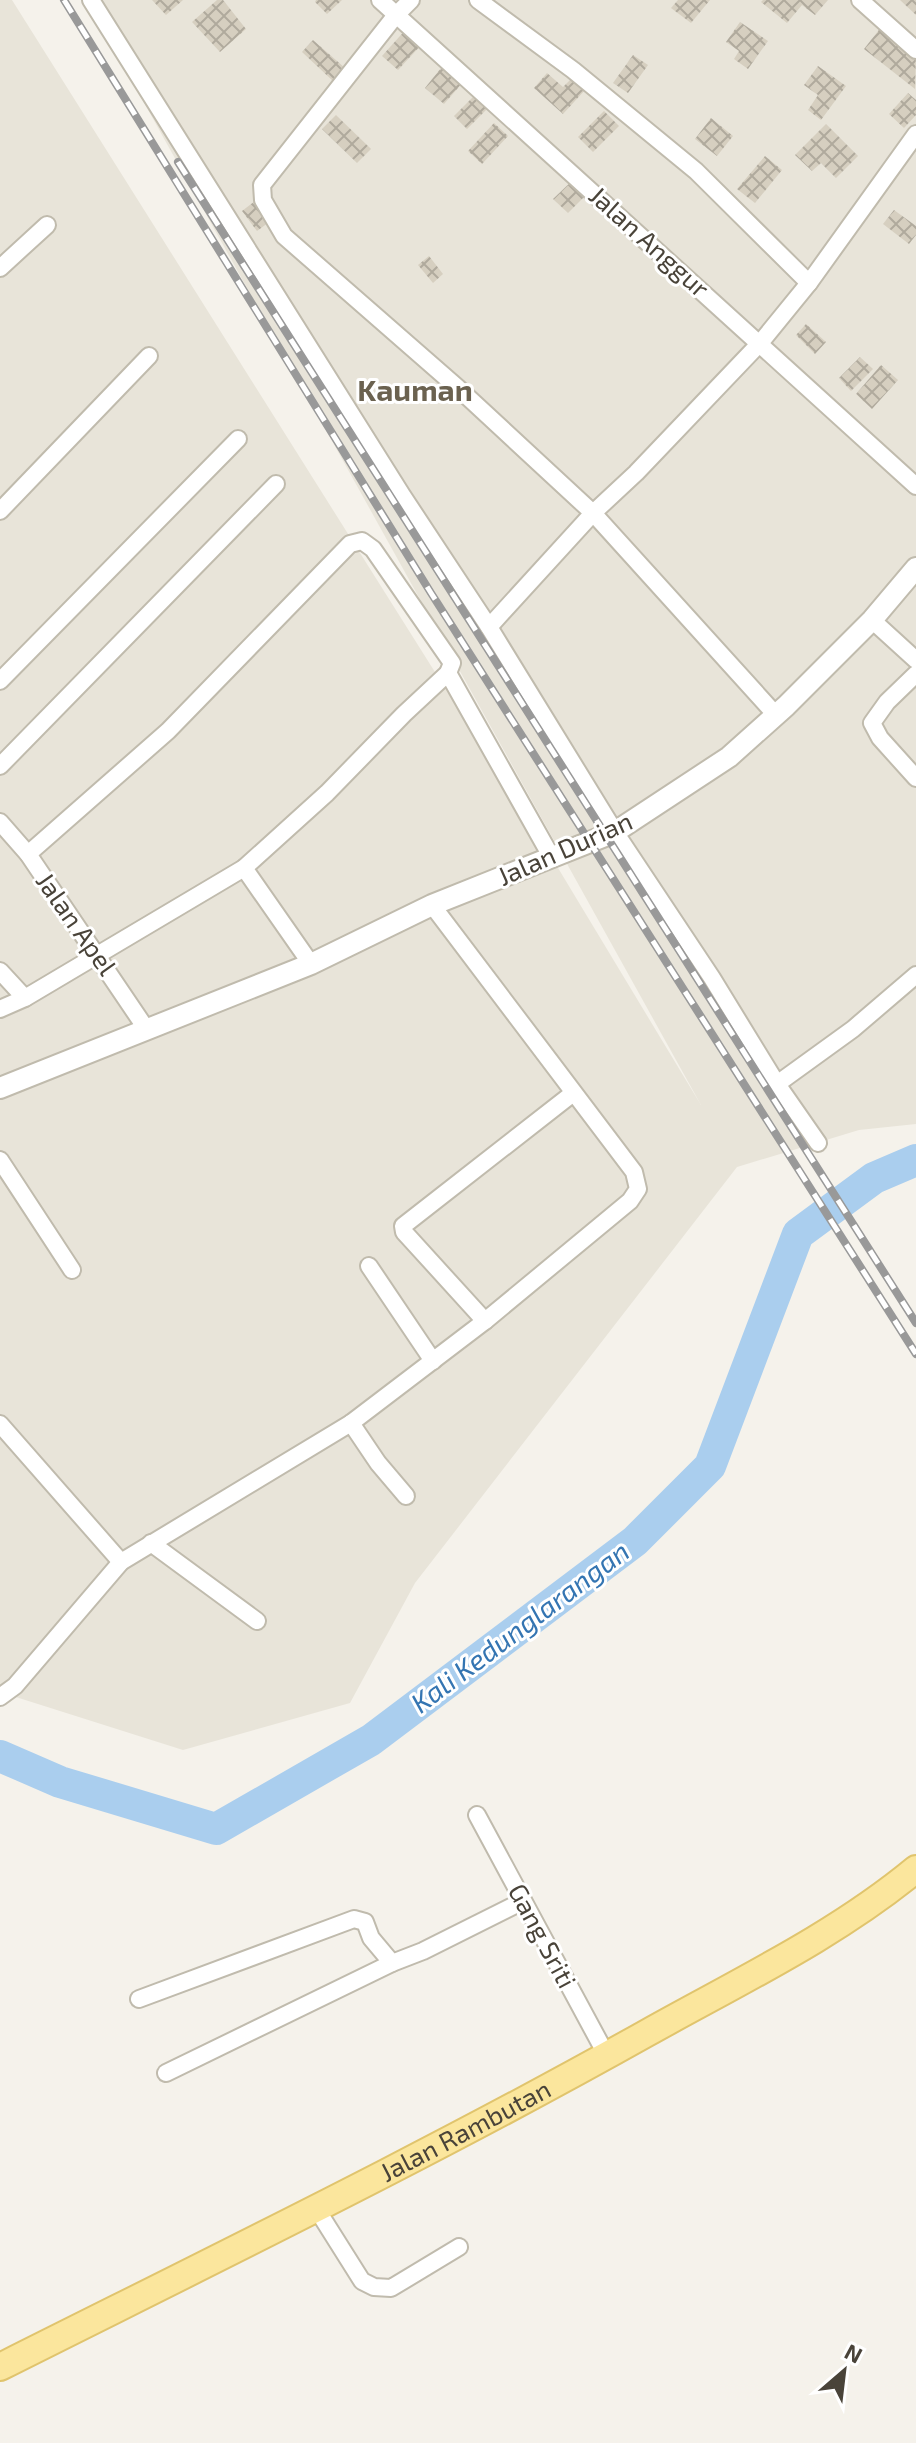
<svg xmlns="http://www.w3.org/2000/svg" width="916" height="2443" font-family="'Exo 2',sans-serif">
<style>
.residential{fill:#e8e4d9}
.lines{fill:none;stroke-linecap:round;stroke-linejoin:round}
.river{stroke:#aaceee;stroke-width:32}
.building{fill:url(#building-cross-hatch)}
.minor-casing{stroke:#c0bbad;stroke-width:20}
.tertiary-casing{stroke:#c0bbad;stroke-width:24}
.primary-casing{stroke:#e0c46d;stroke-width:30}
.minor{stroke:#fff;stroke-width:16}
.tertiary{stroke:#fff;stroke-width:20}
.primary{stroke:#fbe69d;stroke-width:26}
.rail-casing{stroke:#999;stroke-width:8}
.rail{stroke:#fff;stroke-width:5;stroke-dasharray:15;stroke-linecap:butt}
.labels{text-anchor:middle;stroke-width:6;stroke-linejoin:round;paint-order:stroke}
.street-label{font-size:26px;fill:#494339;stroke:#fff}
.water-label{font-size:28px;font-style:italic;fill:#3475b2;stroke:#fff}
.quarter-label{font-size:30px;font-weight:bold;fill:#6b6250;stroke:#fff}
</style>
<defs>
<pattern id="building-cross-hatch" width="8" height="8" patternUnits="userSpaceOnUse" patternTransform="scale(2)"><rect width="8" height="8" fill="#d6cfc0"/><path d="M0 0l8 8M0 8l8-8" fill="none" stroke="#b0aa9d"/></pattern>
</defs>
<rect width="100%" height="100%" fill="#f5f2eb"/>
<!-- residential -->
<path class="residential" d="M0,0h12l540,858 149,247 -614,-1105h829v1124l-57,6 -122,37 -322,416 -65,120 -167,47 -183,-58z"/>
<g class="lines">
<!-- river -->
<path class="river" d="M0,1756l60,26 156,47 155,-89 264,-199 75,-75 88,-232 76,-56 42,-18"/>
</g>
<!-- building -->
<g class="building">
<path d="M152,0h31l-17,15z"/>
<path d="M217,0h6l23,29 -26,23 -28,-30z"/>
<path d="M316,0h26l-15,14 -12,-12z"/>
<path d="M678,0h32l-19,23 -20,-15z"/>
<path d="M763,0h65l-13,15 -13,-10 -15,18 -26,-21z"/>
<path d="M900,0h16v15z"/>
<path d="M740,22l28,19 -20,28 -14,-10 5,-8 -13,-9z"/>
<path d="M882,26l34,27 -1,36 -51,-40z"/>
<path d="M408,27l16,15 -26,28 -16,-14z"/>
<path d="M313,40l32,28 -12,13 -31,-29z"/>
<path d="M633,55l15,10 -20,28 -15,-10z"/>
<path d="M445,63l20,17 -21,24 -19,-16z"/>
<path d="M818,66l28,20 -25,34 -13,-10 10,-15 -14,-10z"/>
<path d="M547,73l16,14 9,-9 13,12 -22,24 -29,-26z"/>
<path d="M478,92l13,13 -24,24 -13,-13z"/>
<path d="M908,93l8,7v15l-12,13 -15,-14z"/>
<path d="M604,111l15,15 -26,26 -15,-15z"/>
<path d="M336,115l35,34 -14,14 -35,-34z"/>
<path d="M711,118l22,18 -16,20 -22,-17z"/>
<path d="M494,123l14,13 -26,28 -14,-13z"/>
<path d="M826,124l32,32 -22,22 -15,-15 -9,8 -17,-16z"/>
<path d="M765,156l17,14 -27,33 -18,-14z"/>
<path d="M573,180l14,14 -19,19 -15,-14z"/>
<path d="M255,201l17,19 -15,11 -15,-20z"/>
<path d="M894,210l22,16v9l-7,9 -26,-20z"/>
<path d="M429,256l14,18 -10,9 -15,-18z"/>
<path d="M806,324l20,18 -11,12 -19,-19z"/>
<path d="M860,357l13,12 -22,22 -12,-13z"/>
<path d="M881,365l17,15 -26,29 -16,-15z"/>
</g>
<g class="lines">
<!-- minor casing -->
<g class="minor-casing">
<g id="minor">
<path d="M91,0l311,495 87,132 126,205 97,146 65,106 41,59"/>
<path d="M380,0l536,486"/>
<path d="M411,0l-15,15 -134,170 1,15 21,36 174,152 135,125 183,202"/>
<path d="M478,0l95,70 123,101 113,112"/>
<path d="M860,0l56,50"/>
<path d="M0,268l47,-43"/>
<path d="M0,511l149,-155"/>
<path d="M872,620l44,40"/>
<path d="M489,627l104,-114 43,-40 125,-131 48,-59 107,-149"/>
<path d="M448,673l104,185"/>
<path d="M916,674l-29,28 -15,21 8,15 36,40"/>
<path d="M0,681l238,-242"/>
<path d="M0,766l276,-282"/>
<path d="M0,822l28,32 119,176"/>
<path d="M244,868l67,96"/>
<path d="M0,971l25,27"/>
<path d="M0,1009l25,-11 219,-130 83,-75 77,-79 44,-41 4,-10 -79,-114 -11,-8 -12,3 -182,187 -140,123"/>
<path d="M777,1084l76,-55 63,-54"/>
<path d="M0,1160l72,110"/>
<path d="M369,1266l64,95"/>
<path d="M485,1321l-81,-89 -1,-6 169,-132"/>
<path d="M351,1423l27,40 28,33"/>
<path d="M0,1424l121,138"/>
<path d="M151,1543l106,78"/>
<path d="M0,1697l15,-11 106,-124 230,-139 134,-102 145,-120 8,-12 -4,-17 -202,-267"/>
<path d="M477,1815l130,241"/>
<path d="M139,1999l215,-80 11,3 6,16 21,25 31,-12 100,-50"/>
<path d="M166,2073l226,-110"/>
<path d="M316,2208l46,73 12,6 17,1 68,-41"/>
</g>
</g>
<!-- tertiary casing -->
<g class="tertiary-casing">
<path id="tertiary" d="M0,1088l311,-124 121,-59 183,-73 114,-75 57,-51 86,-86 44,-52"/>
</g>
<!-- primary casing -->
<g class="primary-casing">
<g id="primary">
<path id="s1" d="M0,2367c217,-109 435,-215 647,-334 91,-51 188,-97 269,-164"/>
</g>
</g>
<!-- minor -->
<use href="#minor" class="minor"/>
<!-- tertiary -->
<use href="#tertiary" class="tertiary"/>
<!-- primary -->
<use href="#primary" class="primary"/>
<!-- rail casing -->
<g class="rail-casing">
<g id="rail">
<path d="M64,0l367,593 485,761"/>
<path d="M178,162l738,1161"/>
</g>
</g>
<!-- rail -->
<use href="#rail" class="rail"/>
</g>
<g class="labels">
<!-- street labels -->
<g class="street-label">
<text transform="translate(649 242) rotate(42)" y="9">Jalan Anggur</text>
<text transform="translate(565 849) rotate(-24)" y="9">Jalan Durian</text>
<text transform="translate(76 924) rotate(55)" y="9">Jalan Apel</text>
<text transform="translate(542 1936) rotate(62)" y="9">Gang Sriti</text>
<text dy="9" stroke="none"><textPath href="#s1" startOffset="522">Jalan Rambutan</textPath></text>
</g>
<!-- water labels -->
<g class="water-label">
<text transform="translate(520 1627) rotate(-37)" y="10">Kali Kedunglarangan</text>
</g>
<!-- quarter labels -->
<g class="quarter-label">
<text x="415" y="401">Kauman</text>
</g>
</g>
<!-- north arrow -->
<g transform="translate(844 2371) rotate(28)" stroke="#ffffff" stroke-width="6" paint-order="stroke">
<path d="M0-6L14 30L0 20L-14 30Z" fill="#494339"/>
<text y="-12" font-size="22" font-weight="bold" text-anchor="middle" fill="#494339">N</text>
</g>
</svg>
